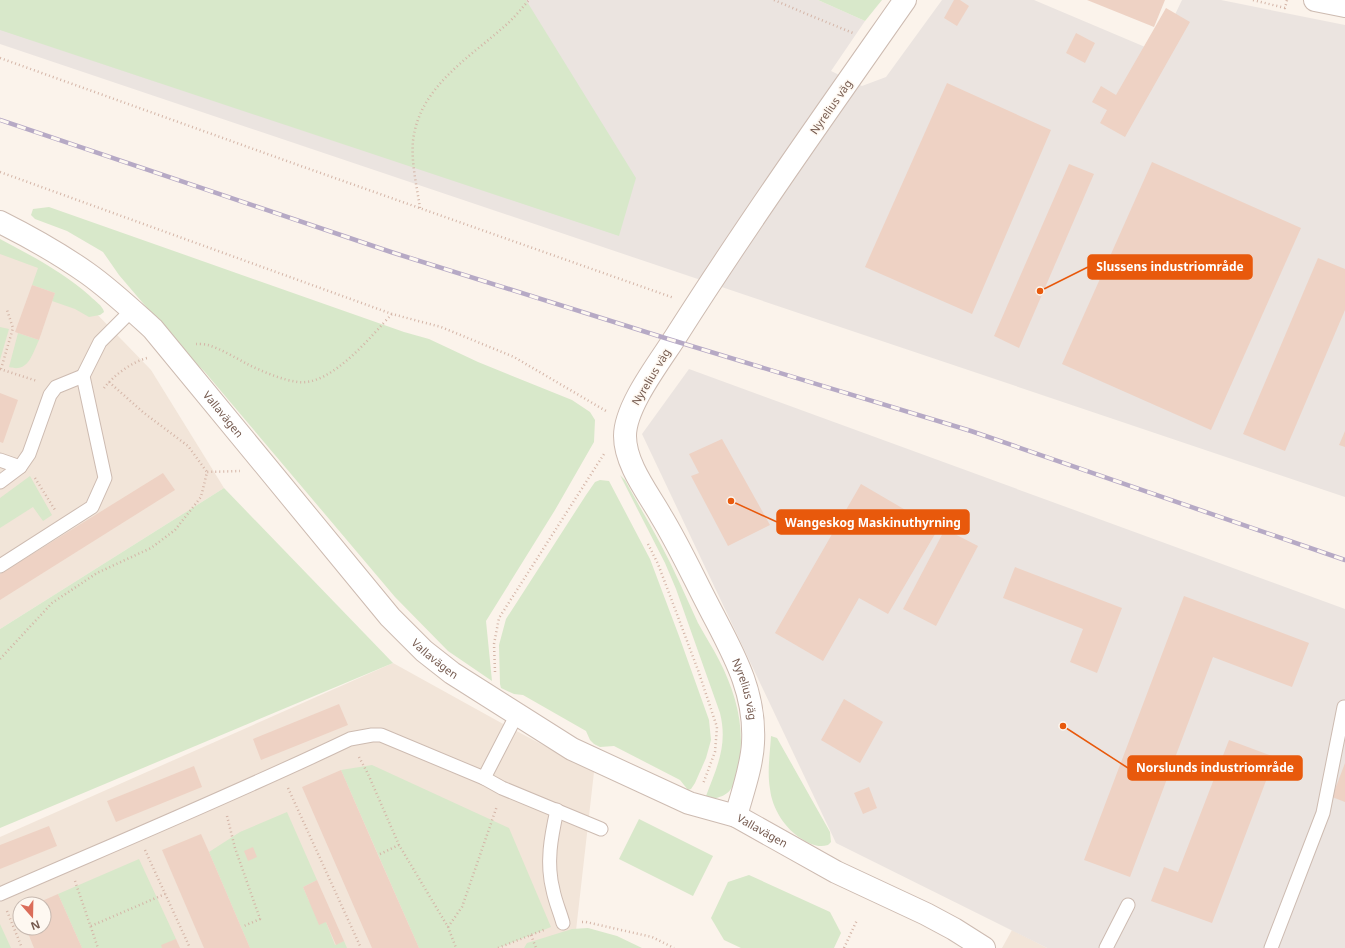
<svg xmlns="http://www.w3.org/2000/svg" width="1345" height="948" font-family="'Noto Sans',sans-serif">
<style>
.residential{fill:#f2e5d9;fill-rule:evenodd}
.industrial{fill:#ebe4e0}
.green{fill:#d8e8ca}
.building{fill:#eed2c4}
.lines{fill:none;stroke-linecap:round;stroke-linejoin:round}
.service-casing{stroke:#cdbbb1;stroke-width:15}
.minor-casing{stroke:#cdbbb1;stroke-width:24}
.tertiary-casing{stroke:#cdbbb1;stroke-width:24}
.path{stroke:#d4b5a7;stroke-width:2.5;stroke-dasharray:1 3;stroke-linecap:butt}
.service{stroke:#fff;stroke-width:13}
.minor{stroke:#fff;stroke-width:22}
.tertiary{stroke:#fff;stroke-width:22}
.rail-casing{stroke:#b6a9c5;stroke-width:4.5}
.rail{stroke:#fef8f1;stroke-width:3;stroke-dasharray:9;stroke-linecap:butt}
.labels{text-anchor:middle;stroke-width:3;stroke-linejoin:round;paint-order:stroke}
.street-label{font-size:11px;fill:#755a4f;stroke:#fef8f1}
.leader{fill:none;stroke:#e8590c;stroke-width:1.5}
.callout-dot{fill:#e8590c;stroke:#fef8f1;stroke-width:1.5}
.callout{fill:#e8590c;stroke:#e8590c;stroke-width:1.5}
.callout-label{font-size:12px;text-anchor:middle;font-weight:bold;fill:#fff}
</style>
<rect width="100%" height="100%" fill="#fbf3eb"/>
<!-- residential -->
<g class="residential">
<path d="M0,246l59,29 92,95 73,118 -224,141z"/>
<path d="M393,663l112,62 89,47 -20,176h-574v-111zM20,904h24v24h-24z"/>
<path d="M1012,930l35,18h-45z"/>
</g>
<!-- industrial -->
<g class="industrial">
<path d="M0,0h818l47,21 -34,50 31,15 24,-9 56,-77h92l123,52 25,-52h39l124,25v472l-1345,-453z"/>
<path d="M689,369l656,240v339h-298l-211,-105 -194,-409z"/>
</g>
<!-- green -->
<g class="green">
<path d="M0,0h526l110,178 -17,58 -619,-206z"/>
<path d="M818,0h64l-17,21z"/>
<path d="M49,207l355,125 25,7 49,23 94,38 18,12 5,8 -1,22 -39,68 -69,111 6,60 -44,-30 -53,-54 -191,-226 -16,-15 -69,-81 -16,-23 -36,-21 -32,-12 -4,-4 2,-6z"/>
<path d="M0,239c32,17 63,33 90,57 5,5 13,10 14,16l-4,3 -11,2 -14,-8 -23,-8 3,-8 -23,-8 6,-17 -38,-14z"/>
<path d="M0,327l9,2 -9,31z"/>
<path d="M18,333l21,7c-7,15 -11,33 -30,27z"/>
<path d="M620,475l5,5c11,21 24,42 35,63 14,26 26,54 38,80 7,13 15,25 21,37 18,35 28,73 18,112 -4,17 -7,24 -26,27l-5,-3c11,-29 22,-51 14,-83l-44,-124 -11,-26z"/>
<path d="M30,476l22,39 -9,6 -10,-14 -33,21v-30z"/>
<path d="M600,480l9,1 41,78 29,77 30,84 2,20 -5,18 -11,25 -4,6 -3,1 -8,-10 -66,-34 -14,1 -6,-3 -4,-4 -4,-9 -63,-36 -9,-1 -13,-6 -1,-4 -1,-39 7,-26 80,-124 9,-13z"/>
<path d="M224,488l169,175 -393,165v-199z"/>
<path d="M771,736l6,2 53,94 1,10 -3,3c-10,3 -18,-1 -26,-6 -17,-10 -30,-31 -32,-50 -3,-17 0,-36 1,-53z"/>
<path d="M372,765l137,63 42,99 -53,21h-79l-78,-178z"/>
<path d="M287,812l30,68 -14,7 6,14 17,21 9,23 9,-4 3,7h-97l-41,-96 31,-20z"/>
<path d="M639,819l74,37 -20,40 -74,-37z"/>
<path d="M139,859l37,80 -14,9h-80l-24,-54z"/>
<path d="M749,875l81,37 11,21 -7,15h-93l-17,-8 -13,-22 17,-36z"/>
<path d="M0,924l11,24h-11z"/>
<path d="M588,928l29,8 25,12h-118l3,-5 45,-14z"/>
</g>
<!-- building -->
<g class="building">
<path d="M954,0h6l9,6 -12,20 -13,-8z"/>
<path d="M1087,0h78l-11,27z"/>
<path d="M1166,8l24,14 -65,115 -25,-14 7,-13 -15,-8 9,-16 15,9z"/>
<path d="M1076,33l19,10 -10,20 -19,-10z"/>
<path d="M947,83l104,47 -79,184 -107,-47z"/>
<path d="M1152,162l149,66 -90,202 -149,-66z"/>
<path d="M1069,164l25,10 -75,174 -25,-12z"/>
<path d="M1318,258l27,11v41l-60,141 -42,-17z"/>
<path d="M32,285l23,8 -16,47 -24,-8z"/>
<path d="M0,393l18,7 -15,43 -3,-1z"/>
<path d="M1345,431v16l-6,-2z"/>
<path d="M722,439l48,86 -42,21 -37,-70 8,-3 -10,-19z"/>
<path d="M163,473l12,17 -175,110v-26z"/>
<path d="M861,484l77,45 -50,85 -29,-16 -36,63 -48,-28z"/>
<path d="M945,529l33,17 -42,80 -33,-17z"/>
<path d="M1015,567l107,41 -25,65 -27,-11 13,-33 -80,-31z"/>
<path d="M1184,596l125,47 -17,44 -79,-30 -83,220 -46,-17z"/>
<path d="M844,699l39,23 -23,41 -39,-23z"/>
<path d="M339,704l9,21 -87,35 -8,-21z"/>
<path d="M1229,740l46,17 -63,166 -61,-22 13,-34 14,5z"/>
<path d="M1345,763v39l-13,-5z"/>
<path d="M194,766l8,21 -86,35 -9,-21z"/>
<path d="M341,770l37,85 41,93h-47l-70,-161z"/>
<path d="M869,787l8,21 -14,6 -9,-21z"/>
<path d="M49,826l8,20 -57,23v-24z"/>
<path d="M201,834l8,18 41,96h-46l-42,-98z"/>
<path d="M253,847l4,10 -9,4 -4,-10z"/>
<path d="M317,880l27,61 -8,4 -10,-23 -7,3 -16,-38z"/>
<path d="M58,894l24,54h-48l-8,-20h18v-24h-9z"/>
<path d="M176,939l4,9h-18l-1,-3z"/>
</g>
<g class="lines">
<!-- service casing -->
<g class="service-casing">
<g id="service">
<path d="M0,460l20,7"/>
<path d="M0,482l20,-15 9,-13 21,-59 6,-8 27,-11"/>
<path d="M0,566l92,-59 13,-29 -22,-102 17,-34 32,-32"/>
<path d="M484,778l18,10 99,41"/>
<path d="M557,810c-6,27 -11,53 -4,80 2,11 7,22 10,33"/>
<path d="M0,894c117,-51 235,-100 350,-155l22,-4h9l103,43 33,-64"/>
<path d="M1106,948l22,-43"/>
<path d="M1271,948l52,-135 21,-106"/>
</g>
</g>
<!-- minor casing -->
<g class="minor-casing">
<g id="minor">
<path id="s1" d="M0,222c30,15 60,32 87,51 24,17 45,37 66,56l237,288 34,34 28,22 120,76 117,54 47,13"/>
</g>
</g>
<!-- tertiary casing -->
<g class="tertiary-casing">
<g id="tertiary">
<path id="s2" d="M905,0c-77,110 -155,220 -227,333 -16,26 -53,72 -53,103 0,28 23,57 36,80 17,28 31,58 46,87 24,47 49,86 46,140 -1,23 -11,51 -17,73l100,56 90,42 28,15 30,19"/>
<path d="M1315,0l30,6"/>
</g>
</g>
<!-- path -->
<g class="path">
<path d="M774,0l35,15 44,18"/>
<path d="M1253,0l32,8 2,-8"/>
<path d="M0,58l298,107 376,133"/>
<path d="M0,172l392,142 49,13 73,30 92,54"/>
<path d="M420,208c-3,-21 -9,-45 -7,-67 6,-54 56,-83 93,-116 8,-7 16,-17 23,-25"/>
<path d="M196,344c3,0 8,0 12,1 13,4 28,13 41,20 15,7 33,15 49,17 34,4 73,-46 94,-68"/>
<path d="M0,369l37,12"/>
<path d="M1,369l12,-41 -6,-18"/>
<path d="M109,382l35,31 44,33 19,26"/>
<path d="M104,388c10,-13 28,-26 43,-30"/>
<path d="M35,478l20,32"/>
<path d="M648,544l10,20 40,106 19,57 -2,25 -12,32"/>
<path d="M0,659l52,-56 45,-30 54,-25 24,-18 26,-33 6,-25 33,-1"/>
<path d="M495,672l-1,-28 5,-26 105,-164"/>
<path d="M359,757l9,17 31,71 49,82 8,21"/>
<path d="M288,788l73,160"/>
<path d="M227,816l8,32 25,71 -16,7"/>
<path d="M145,850l45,98"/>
<path d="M380,854l19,-9"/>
<path d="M75,881l23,67"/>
<path d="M7,911l15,37"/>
<path d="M582,922h4l66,15 22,11"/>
<path d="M91,926l74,-32"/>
<path d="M448,927l14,-20 35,-101"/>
<path d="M531,935l5,13"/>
<path d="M498,948l48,-19"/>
<path d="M844,948l13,-28"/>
</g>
<!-- service -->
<use href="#service" class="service"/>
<!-- minor -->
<use href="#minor" class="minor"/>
<!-- tertiary -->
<use href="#tertiary" class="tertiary"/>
<!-- rail casing -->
<g class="rail-casing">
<path id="rail" d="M0,120l391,132 274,86 306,93 374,129"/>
</g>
<!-- rail -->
<use href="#rail" class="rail"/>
</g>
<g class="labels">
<!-- street labels -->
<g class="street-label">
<text transform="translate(831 107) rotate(-55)" y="4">Nyrelius väg</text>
<text transform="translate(651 377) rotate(-59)" y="4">Nyrelius väg</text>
<text dy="4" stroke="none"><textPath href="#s1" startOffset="298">Vallavägen</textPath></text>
<text dy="4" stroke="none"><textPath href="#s1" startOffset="622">Vallavägen</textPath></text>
<text dy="4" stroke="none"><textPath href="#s2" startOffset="802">Nyrelius väg</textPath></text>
<text dy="4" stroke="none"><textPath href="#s2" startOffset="962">Vallavägen</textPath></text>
</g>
</g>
<!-- callouts -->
<path class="leader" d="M1040 291L1088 267M731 501L777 522M1063 726L1128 768"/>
<g class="callout-dot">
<circle cx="1040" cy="291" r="4"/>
<circle cx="731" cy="501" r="4"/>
<circle cx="1063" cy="726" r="4"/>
</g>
<g class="callout">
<rect x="1088" y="255" width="164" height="24" rx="4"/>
<rect x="777" y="510" width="192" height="24" rx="4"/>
<rect x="1128" y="756" width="174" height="24" rx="4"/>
</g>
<g class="callout-label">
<text x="1170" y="271">Slussens industriområde</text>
<text x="873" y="527">Wangeskog Maskinuthyrning</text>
<text x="1215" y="772">Norslunds industriområde</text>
</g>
<!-- north arrow -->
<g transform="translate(32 916) rotate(160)"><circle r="19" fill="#fef8f1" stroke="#c7b9b0"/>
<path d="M0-3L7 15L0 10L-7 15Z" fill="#db6d5a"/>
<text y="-6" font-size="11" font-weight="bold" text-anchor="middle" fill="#755a4f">N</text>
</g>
</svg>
